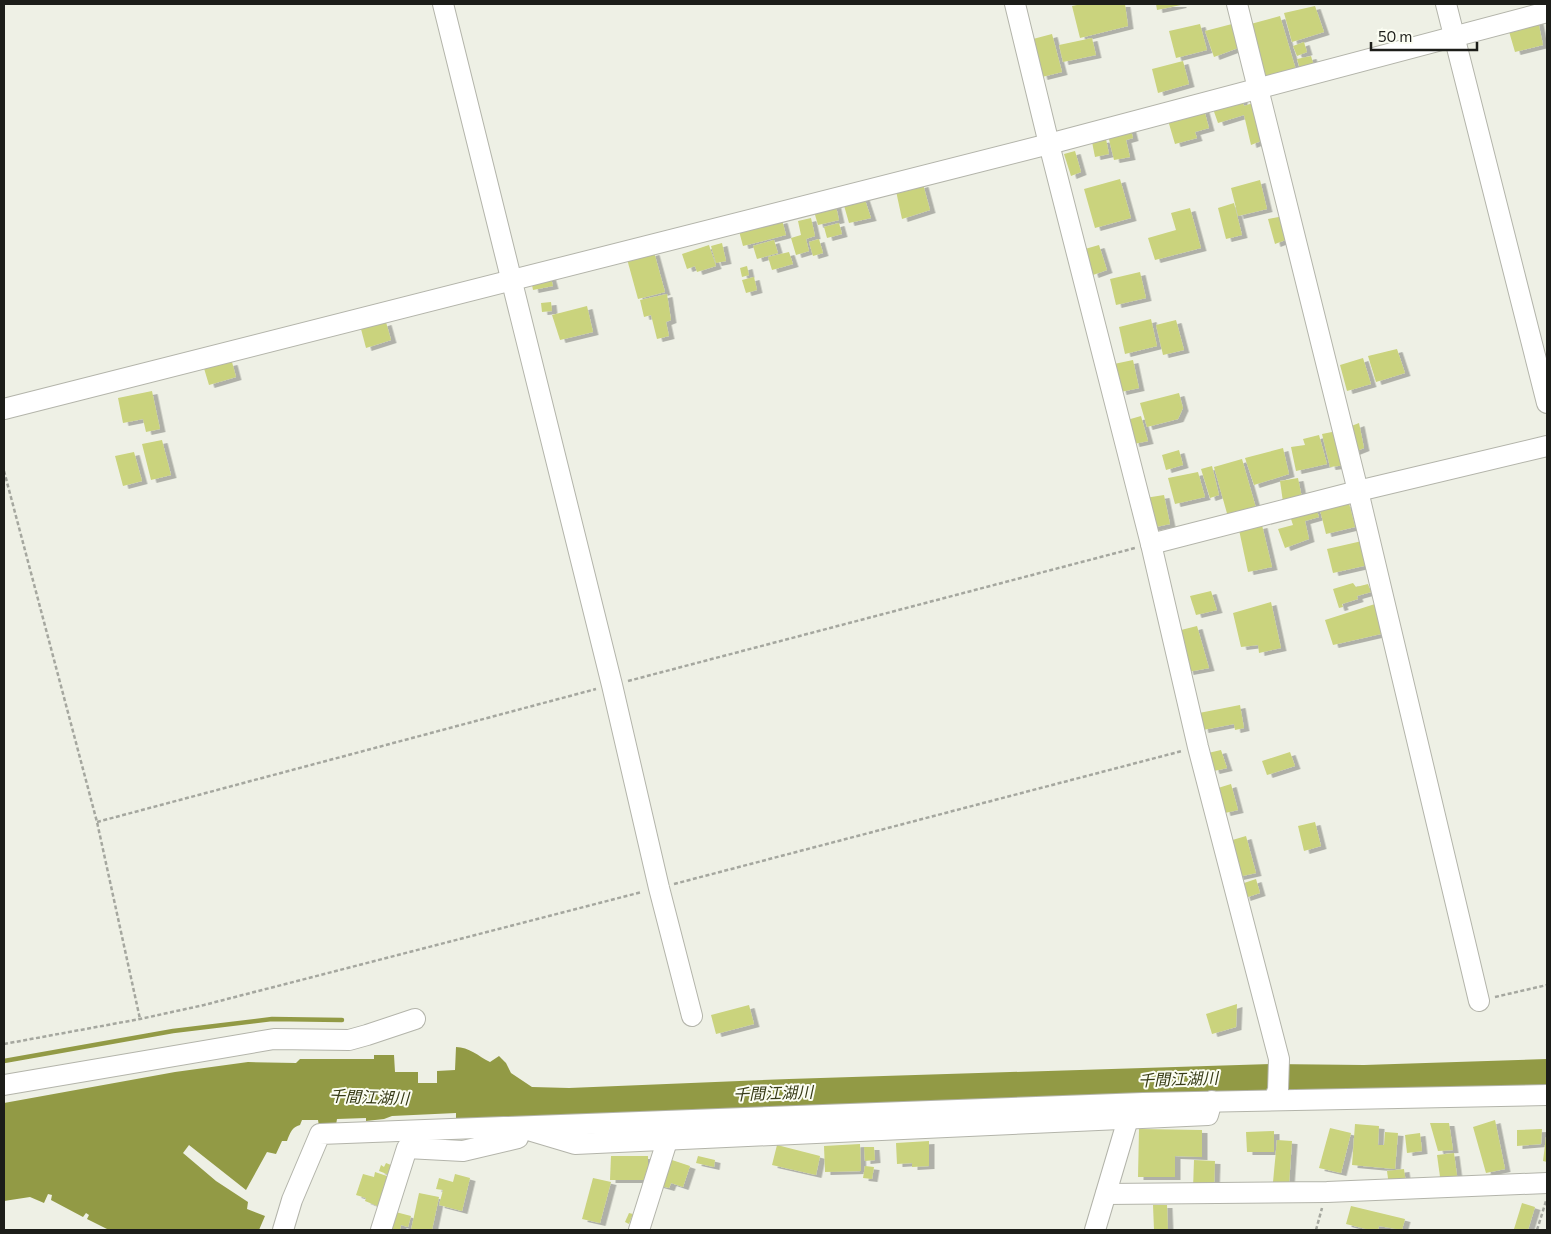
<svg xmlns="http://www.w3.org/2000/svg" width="1551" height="1234" font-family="Commissioner,'Noto Sans JP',sans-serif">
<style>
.water{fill:#929a45}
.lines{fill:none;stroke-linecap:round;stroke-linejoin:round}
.stream{stroke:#929a45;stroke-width:4.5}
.building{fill:#cad37d;filter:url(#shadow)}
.minor-casing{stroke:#b3b4aa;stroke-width:22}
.path{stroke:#a5a79f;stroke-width:2.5;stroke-dasharray:4 2.5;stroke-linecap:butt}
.minor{stroke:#fff;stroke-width:20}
.labels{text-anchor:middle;stroke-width:4;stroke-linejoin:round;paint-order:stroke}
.water-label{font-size:16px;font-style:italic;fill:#373b16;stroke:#fbfdf2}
</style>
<defs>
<filter id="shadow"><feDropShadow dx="5.5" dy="3" stdDeviation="0" flood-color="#0004"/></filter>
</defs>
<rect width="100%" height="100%" fill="#eef0e5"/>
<!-- water -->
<path class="water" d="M456,1047c13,0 22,9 34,15l9,-6 7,7 5,10 21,14 37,1 220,-9 482,-15 93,1 183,-6v28l-1091,34v-8l-64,3 -8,3 -18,2v-3l-29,1 -1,6 -17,1 -1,-6h-16l-2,5c-8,2 -10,8 -13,16h-5l-6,13 -9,-2 -21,38 -57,-45 -6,8 33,28 32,21 -1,7 18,7 -6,14h-150l-22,-11 2,-4 -3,-2 -3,4 -32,-17 1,-5 -4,-1 -4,9 -14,-6 -26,4v-98l171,-31 73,-10 48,1 4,-4h74v-4h20l1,17h23v11h19v-12l18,-1z"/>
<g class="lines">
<!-- stream -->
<path class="stream" d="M4,1061l169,-30 99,-12 70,1"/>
</g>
<!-- building -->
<g class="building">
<path d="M1082,4h43l3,22 -48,12 -8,-32z"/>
<path d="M1156,4h25v1l-24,5z"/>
<path d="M1315,6l9,26 -32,10 -8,-29z"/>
<path d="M1280,16l16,54 -33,10 -16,-55z"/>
<path d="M1538,21l5,24 -28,7 -7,-24z"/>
<path d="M1200,24l7,26 -31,8 -7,-27z"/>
<path d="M1232,24l6,24 -24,9 -9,-26z"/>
<path d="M1052,34l10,38 -20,5 -9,-38z"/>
<path d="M1092,38l4,17 -33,7 -4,-17z"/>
<path d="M1304,42l3,10 -10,4 -4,-10z"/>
<path d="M1311,56l3,10 -14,3 -3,-10z"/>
<path d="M1183,61l6,23 -31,9 -6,-24z"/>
<path d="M1241,97l3,9 12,-4 10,37 -15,6 -7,-30 -26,8 -6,-17z"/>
<path d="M1203,106l6,22 -14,4 2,6 -22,6 -8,-27z"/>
<path d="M1130,126l3,12 -7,2 4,17 -16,3 -7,-29z"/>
<path d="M1106,139l3,15 -14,3 -3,-15z"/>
<path d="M1075,151l6,21 -10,4 -7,-22z"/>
<path d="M1120,179l11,39 -36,10 -11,-39z"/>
<path d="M1260,180l7,29 -29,7 -7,-28z"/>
<path d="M923,184l7,26 -28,9 -6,-28z"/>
<path d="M864,197l7,21 -22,5 -6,-21z"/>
<path d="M835,202l4,18 -21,5 -5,-17z"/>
<path d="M1234,203l8,32 -16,4 -8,-31z"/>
<path d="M1190,208l11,40 -46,12 -7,-22 28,-8 -5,-17z"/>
<path d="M1284,216l4,23 -13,5 -7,-25z"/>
<path d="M811,218l4,18 -9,3 3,12 -13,4 -5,-17 10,-3 -3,-14z"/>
<path d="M782,220l4,15 -43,11 -4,-15z"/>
<path d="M839,223l3,11 -15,4 -3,-11z"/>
<path d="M819,239l4,14 -10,3 -4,-14z"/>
<path d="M774,240l4,13 -21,6 -4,-13z"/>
<path d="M722,243l4,18 -10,2 -5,-17z"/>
<path d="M709,245l7,21 -19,6 -2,-6 -8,3 -5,-15z"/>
<path d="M1099,245l8,25 -14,5 -8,-26z"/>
<path d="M654,252l11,40 -27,7 -11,-40z"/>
<path d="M789,252l4,12 -21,6 -4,-13z"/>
<path d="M747,266l2,9 -7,2 -2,-9z"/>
<path d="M1140,272l6,26 -30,7 -6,-26z"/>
<path d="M550,275l3,11 -20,4 -2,-10z"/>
<path d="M754,277l3,13 -11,3 -4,-13z"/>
<path d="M667,294l4,26 -5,2 3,14 -12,3 -6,-24 -7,2 -4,-17z"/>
<path d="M551,302l1,9 -10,1 -1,-9z"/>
<path d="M587,306l6,26 -33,8 -8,-25z"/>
<path d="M1151,319l6,27 -32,8 -6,-27z"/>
<path d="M1176,320l8,30 -21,5 -7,-30z"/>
<path d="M386,322l5,18 -25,8 -5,-19z"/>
<path d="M1397,349l8,24 -29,9 -8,-26z"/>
<path d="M1363,358l8,26 -24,7 -7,-26z"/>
<path d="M222,360l1,4 9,-2 4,15 -27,8 -6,-20z"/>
<path d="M1133,360l6,28 -18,4 -7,-28z"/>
<path d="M152,391l8,38 -14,3 -3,-13 -20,4 -5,-25z"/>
<path d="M1179,393l4,15 -5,11 -31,8 -7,-24z"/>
<path d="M1141,416l7,25 -14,3 -7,-24z"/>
<path d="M1359,423l5,25 -10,4 -5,-25z"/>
<path d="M1337,431l9,34 -16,2 -8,-33z"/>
<path d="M1319,435l8,29 -31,7 -5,-24 14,-2 -2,-6z"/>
<path d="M162,440l9,35 -20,5 -9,-36z"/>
<path d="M1283,448l6,26 -35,11 -9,-27z"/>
<path d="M1179,450l4,15 -17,5 -4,-15z"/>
<path d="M134,452l8,29 -19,5 -8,-30z"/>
<path d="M1242,459l14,49 -28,9 -14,-50z"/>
<path d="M1212,466l7,29 -9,3 -9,-29z"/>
<path d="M1198,472l7,25 -30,7 -7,-26z"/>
<path d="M1298,478l4,20 -19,4 -3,-21z"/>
<path d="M1164,495l6,29 -19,4 -6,-30z"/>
<path d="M1349,503l6,24 -29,7 -6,-24z"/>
<path d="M1315,505l4,12 -14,4 4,18 -24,9 -7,-19 15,-4 -4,-12z"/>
<path d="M1262,525l10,42 -24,5 -9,-42z"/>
<path d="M1362,541l6,24 -35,8 -6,-24z"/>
<path d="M1353,583l3,4 12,-3 3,8 -14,4 1,3 -16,5 1,3 -4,1 -6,-19z"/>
<path d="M1211,591l6,19 -21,5 -6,-19z"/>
<path d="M1271,602l10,46 -22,5 -1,-8 -17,2 -8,-34z"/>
<path d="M1375,604l10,29 -52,12 -8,-25z"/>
<path d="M1197,626l12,42 -21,4 -11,-41z"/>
<path d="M1240,705l4,23 -9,2 -1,-6 -31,6 -4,-17z"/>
<path d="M1221,750l6,18 -13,3 -6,-18z"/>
<path d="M1290,752l5,14 -28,9 -5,-14z"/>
<path d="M1231,784l7,26 -13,3 -7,-25z"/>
<path d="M1315,822l6,24 -17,5 -6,-25z"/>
<path d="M1246,836l10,37 -18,4 -9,-36z"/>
<path d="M1256,879l4,14 -15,5 -4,-14z"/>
<path d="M1237,1004l-1,23 -24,7 -6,-20z"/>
<path d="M749,1005l5,19 -38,10 -5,-19z"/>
<path d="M1495,1120l10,49 -19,4 -13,-46z"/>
<path d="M1430,1123h19l4,27 -15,1z"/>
<path d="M1355,1124l24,2 -1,19h6l1,-13 13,1 -3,36 -43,-4z"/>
<path d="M1330,1128l21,5 -10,40 -22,-5z"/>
<path d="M1139,1129l63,1v27l-27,-1v21h-37z"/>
<path d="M1542,1129l-1,15 -24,2v-16z"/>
<path d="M1274,1131v21h-27l-1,-20z"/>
<path d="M1420,1133l2,18 -15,2 -2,-18z"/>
<path d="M1546,1137h1v25l-4,-1z"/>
<path d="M1277,1140l15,1 -3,43 -16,-2z"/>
<path d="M929,1141v25l-17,1v-4l-15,1 -1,-21z"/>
<path d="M860,1144l1,27 -36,1 -1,-26z"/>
<path d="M777,1145l43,11 -4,19 -44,-10z"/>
<path d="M864,1147h10l1,13 -10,1z"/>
<path d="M1454,1153l4,30 -17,1 -4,-29z"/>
<path d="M611,1156h37v24h-38z"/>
<path d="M698,1156l17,4 -1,7 -18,-4z"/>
<path d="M666,1158l24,8 -7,21 -12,-4 -2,5 -11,-3z"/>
<path d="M1194,1160l21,1 -1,29 -21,-1z"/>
<path d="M386,1163l10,4 -4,9 -13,-5 2,-6 3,2z"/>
<path d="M865,1166l9,1 -2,12 -9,-1z"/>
<path d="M1404,1169l2,15 -17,2 -2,-15z"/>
<path d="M375,1172l15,5 -10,30 -15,-6 1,-3 -10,-3 7,-21 11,3z"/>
<path d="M455,1174l15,4 -8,33 -23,-6 4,-15 -7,-1 3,-11 14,4z"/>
<path d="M593,1178l18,4 -11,41 -18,-4z"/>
<path d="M419,1193l20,4 -7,33h-21z"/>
<path d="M1522,1203l13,4 -7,23 -14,-1z"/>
<path d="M1153,1205h14l1,25h-14z"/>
<path d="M1351,1206l54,13 -3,11 -23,-4 -1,4h-8l-24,-6z"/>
<path d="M388,1210l23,6 -3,11 -7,-2 -1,5h-18z"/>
<path d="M629,1213l4,1 -4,10 -4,-2z"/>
</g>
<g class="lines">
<!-- minor casing -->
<g class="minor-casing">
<g id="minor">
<path d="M443,4l169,681 47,203 33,128"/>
<path d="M1015,4l34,140 102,400 47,203 81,312 -1,31 -4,9"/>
<path d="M1237,4l121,487 121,510"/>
<path d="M1446,4l101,399"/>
<path d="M4,409l1045,-265 498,-132"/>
<path d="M1151,544l207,-53 189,-45"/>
<path d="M4,1085l270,-46 75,1 18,-5 48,-16"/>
<path d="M1106,1194l221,-2 220,-9"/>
<path d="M283,1230l9,-30 28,-66 823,-31 404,-8"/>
<path d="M381,1230l26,-82 56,3 55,-13v-11l57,17 633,-29 4,-14"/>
<path d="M639,1230l28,-89"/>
<path d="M1095,1230l33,-111"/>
</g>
</g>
<!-- path -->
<g class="path">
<path d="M4,471l93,351 43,197"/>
<path d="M628,681l507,-133"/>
<path d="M97,822l499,-133"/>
<path d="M674,884l508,-133"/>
<path d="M1495,997l52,-12"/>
<path d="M4,1044l136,-25 64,-14 438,-113"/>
<path d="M1316,1230l6,-22"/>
<path d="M1537,1230l9,-29"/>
</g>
<!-- minor -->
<use href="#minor" class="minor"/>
</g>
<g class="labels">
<!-- water labels -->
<g class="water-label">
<text transform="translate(1178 1079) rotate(-2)" y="6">千間江湖川</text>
<text transform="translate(773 1093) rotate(-2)" y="6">千間江湖川</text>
<text transform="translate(369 1097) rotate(2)" y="6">千間江湖川</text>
</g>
</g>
<!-- border -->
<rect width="1551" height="1234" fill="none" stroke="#1c1d19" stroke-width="10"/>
<!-- scale -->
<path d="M1371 42v8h106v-8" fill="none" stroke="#1c1d19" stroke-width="2.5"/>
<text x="1378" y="42" font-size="15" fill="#1c1d19" stroke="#fbfdf2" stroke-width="4" paint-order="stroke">50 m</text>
</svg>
